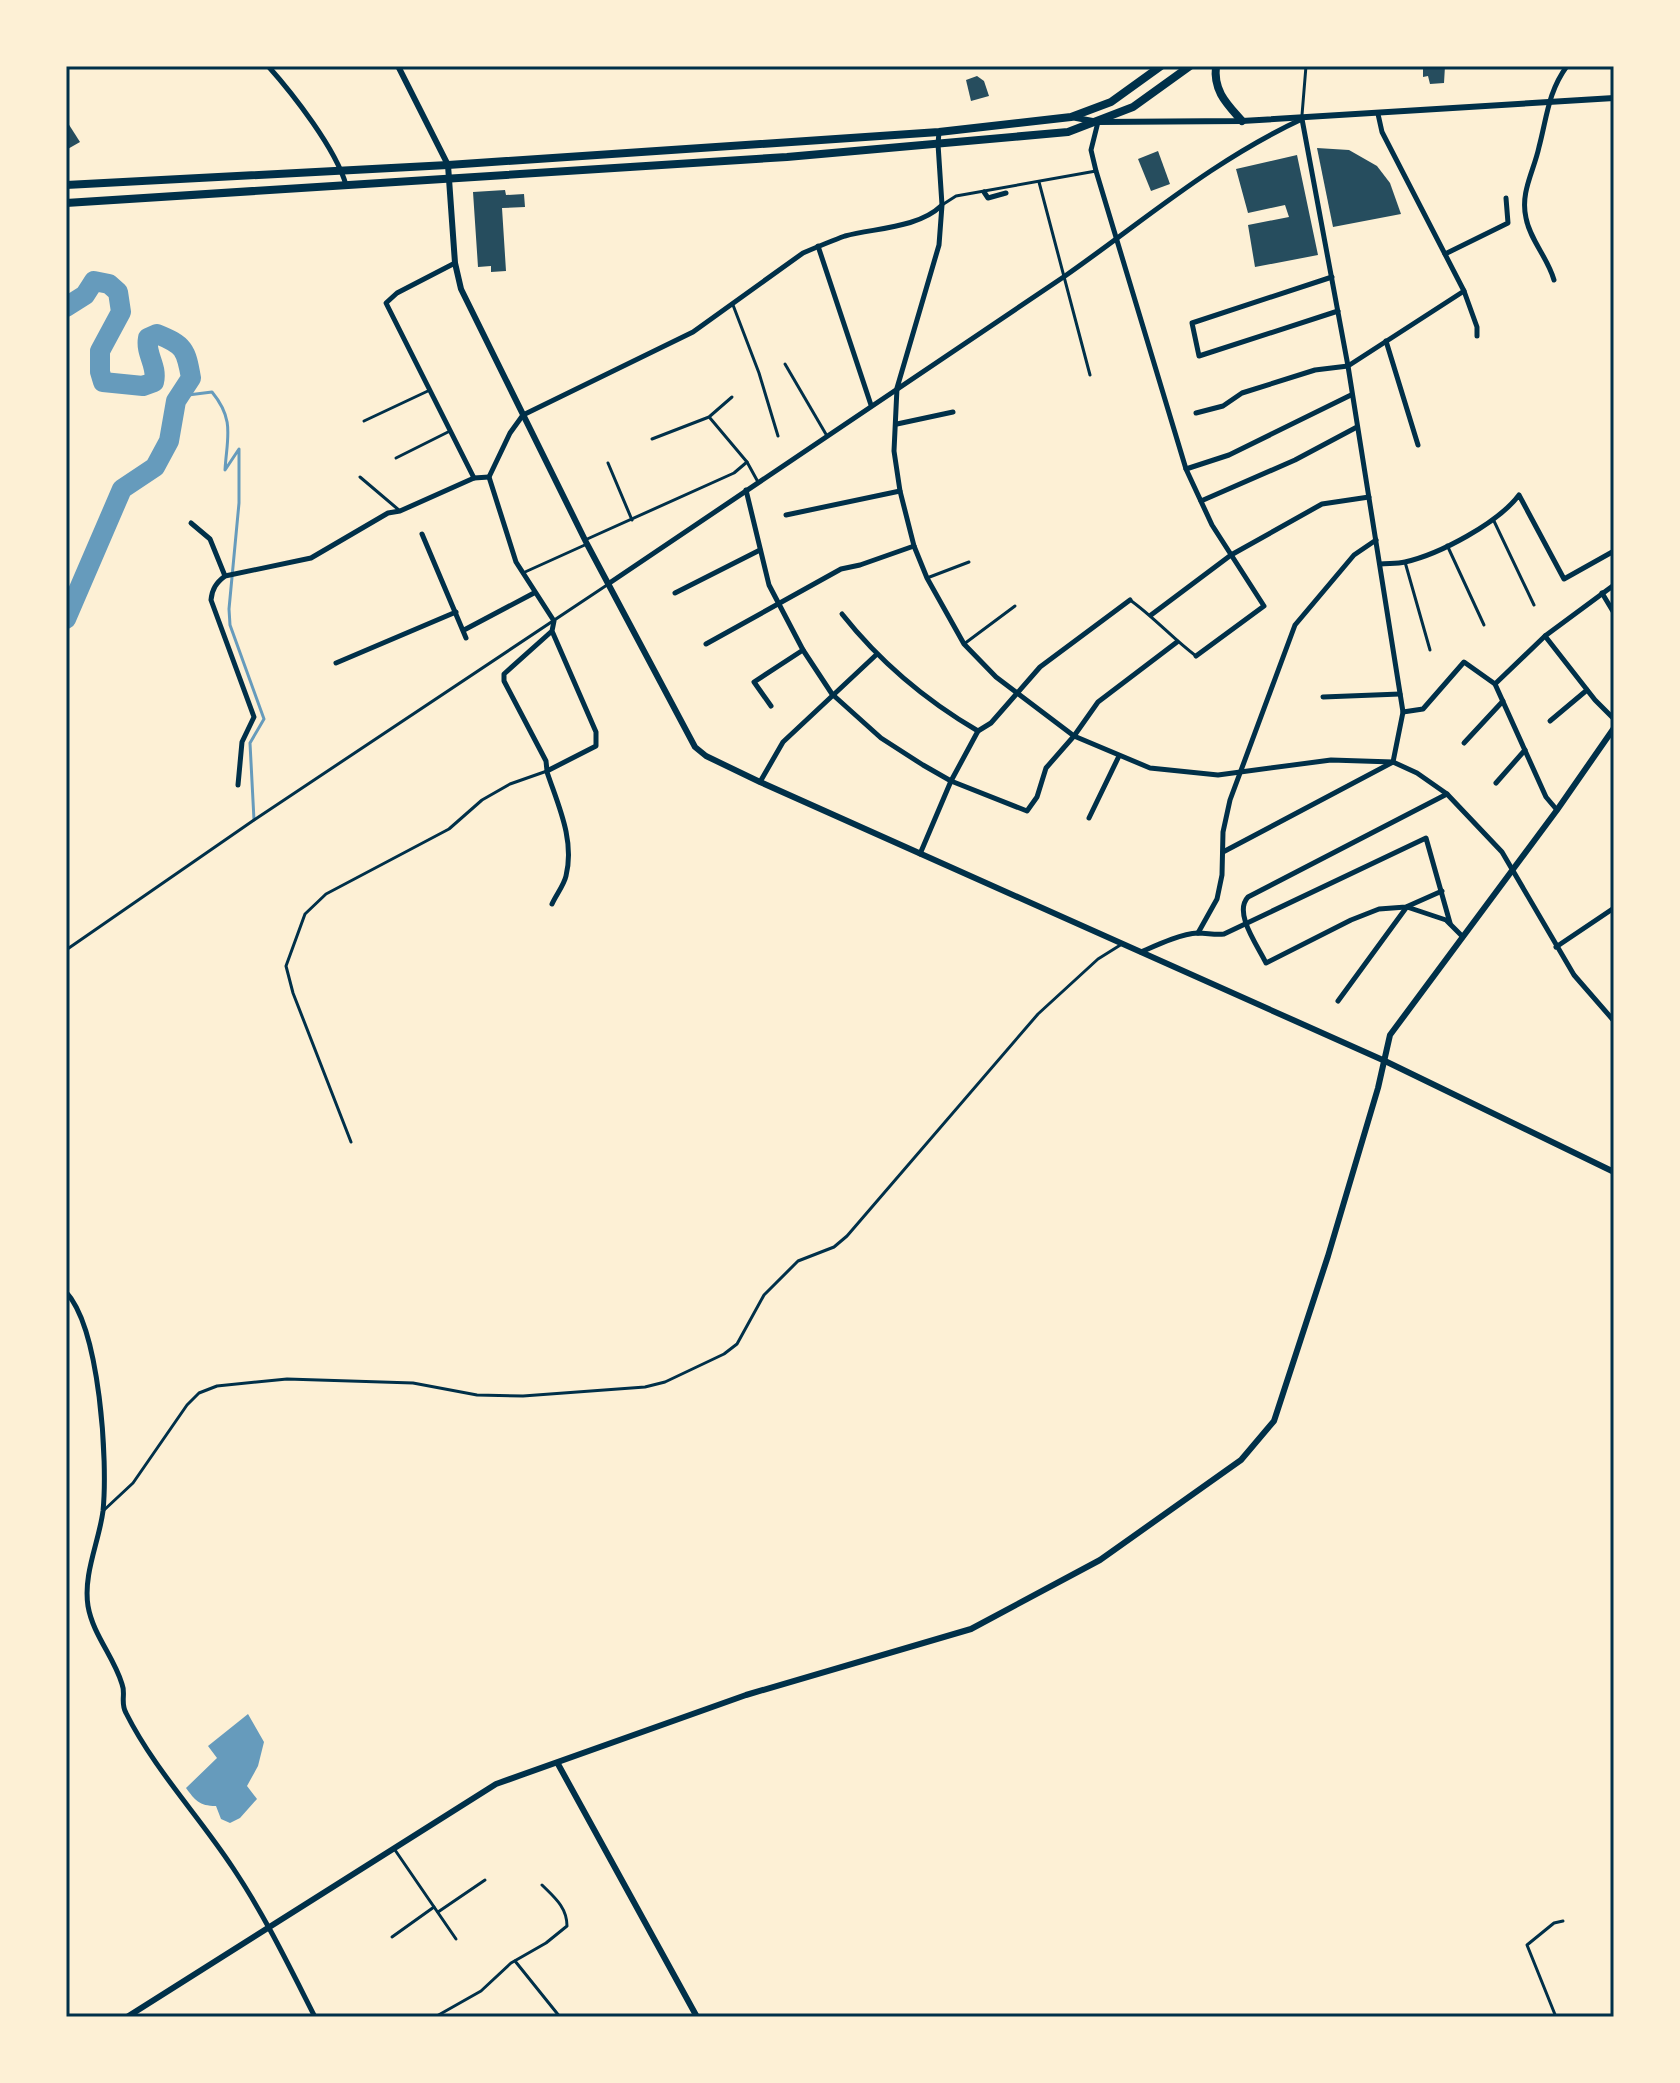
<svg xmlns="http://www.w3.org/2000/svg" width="1680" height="2083" font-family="'Work Sans',sans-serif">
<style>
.water{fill:#669bbc}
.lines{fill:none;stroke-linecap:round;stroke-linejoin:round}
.stream{stroke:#669bbc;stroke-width:3}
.river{stroke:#669bbc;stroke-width:20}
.building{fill:#264d5e}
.service{stroke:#003049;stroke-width:3}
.minor{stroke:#003049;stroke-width:5}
.tertiary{stroke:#003049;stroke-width:6}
.primary{stroke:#003049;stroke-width:8}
.neatline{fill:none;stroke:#003049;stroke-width:3}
</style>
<rect width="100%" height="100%" fill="#fdf0d5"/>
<!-- water -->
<path class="water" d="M248,1714l16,28 -6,24 -11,20 10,13 -17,19 -10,5 -9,-4 -5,-13c-17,0 -21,-6 -30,-18l31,-30 -9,-12z"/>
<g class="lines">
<!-- stream -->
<path class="stream" d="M180,396l32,-4c23,28 15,45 13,78l14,-21v54l-10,106 1,16 34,94 -14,24 4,77"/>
<!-- river -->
<path class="river" d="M66,307l19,-12 9,-14 15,3 9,8 3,20 -21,39v21l3,10 40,4 11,-4c4,-16 -9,-28 -6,-44l9,-4c27,11 29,15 34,44l-15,23 -7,40 -14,26 -33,22 -56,130"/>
</g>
<!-- building -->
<g class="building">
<path d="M1423,66h22l-1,17 -14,1 -2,-8 -5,1z"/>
<path d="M977,76l7,5 5,15 -18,5 -5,-21z"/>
<path d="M66,120l14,22 -14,8z"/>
<path d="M1317,148l32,2 28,16 13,17 11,31 -68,13z"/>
<path d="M1158,151l12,33 -19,7 -13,-32z"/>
<path d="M1297,155l21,100 -63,12 -7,-42 41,-8 -4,-12 -37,8 -12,-44z"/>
<path d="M505,190l1,5 18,-1 1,13 -23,1 4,63 -15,1v-6l-13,1 -5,-75z"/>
</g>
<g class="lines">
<!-- service -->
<g class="service">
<path d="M1302,115l4,-49"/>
<path d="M1039,182l51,193"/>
<path d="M942,205l14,-9 140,-25"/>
<path d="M733,305l26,68 19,63"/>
<path d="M785,364l42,72"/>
<path d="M710,418l37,44 11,20"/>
<path d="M364,421l66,-31"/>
<path d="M652,439l57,-22 23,-20"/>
<path d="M396,458l54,-27"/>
<path d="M608,463l24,57"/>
<path d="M360,477l40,34"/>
<path d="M1493,519l41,86"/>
<path d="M585,540l149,-67 13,-11"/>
<path d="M1447,545l37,80"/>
<path d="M1405,562l25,88"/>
<path d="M525,572l62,-28"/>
<path d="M927,578l42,-16"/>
<path d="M1130,600c24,17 43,39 66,56"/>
<path d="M964,644l51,-38"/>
<path d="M66,950l188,-130 353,-235"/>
<path d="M351,1142l-58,-149 -7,-27 19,-52 21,-20 123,-65 33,-29 28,-16 37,-13"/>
<path d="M103,1511l30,-28 54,-78 12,-12 18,-7 70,-7 126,4 64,12 46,1 122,-9 20,-5 59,-28 13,-10 27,-49 34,-34 36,-14 13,-11 191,-222 60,-55 24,-15"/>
<path d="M395,1850l61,89"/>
<path d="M438,1912l47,-32"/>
<path d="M392,1937l42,-30"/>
<path d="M515,1961l45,56"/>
<path d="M435,2017l46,-26 30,-28 35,-20 21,-17c0,-19 -13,-29 -25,-41"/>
<path d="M1556,2017l-29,-72 27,-22 9,-2"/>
</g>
<!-- minor -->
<g class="minor">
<path d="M268,66c25,28 68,83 78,119"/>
<path d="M1378,114l4,18 82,159 13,36v9"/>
<path d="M1098,122l-7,28 5,21 90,298 26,56 52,81 -68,50"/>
<path d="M939,132l-1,12 4,61 -3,40 -42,143 -3,63 6,40 14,55 13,32 37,66 32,33 78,59 76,32 68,7 113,-15 62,2 24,11 30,21 55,58 72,123 40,46"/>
<path d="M984,192l4,6 18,-5"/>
<path d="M818,246l53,159"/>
<path d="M1445,254l63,-31 -2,-25"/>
<path d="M455,263l-58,30 -11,10 88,175"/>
<path d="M1332,277l-140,46 7,33 139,-45"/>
<path d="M1554,280c-6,-22 -24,-40 -28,-62 -6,-26 8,-47 13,-71 8,-30 9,-55 28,-81"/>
<path d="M1386,341l32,104"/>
<path d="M1196,413l27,-7 19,-13 73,-23 33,-4 116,-75"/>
<path d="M897,424l56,-12"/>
<path d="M1186,469l43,-14 122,-60"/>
<path d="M746,490l23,95 34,65 29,44 49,44 42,27 28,16 76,30 10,-14 9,-29 28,-32 24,-34 79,-60"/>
<path d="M1201,501l94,-41 62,-33"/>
<path d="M786,515l114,-24"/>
<path d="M191,523l19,16 15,37"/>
<path d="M422,534l44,104"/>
<path d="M1380,564c8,-1 17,0 25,-2 35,-8 93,-39 114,-67l45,84 50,-28"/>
<path d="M608,584l457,-308c80,-56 147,-115 237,-157l46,247 55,346 -10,50 -170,90"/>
<path d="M675,593l85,-43"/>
<path d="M1602,593l12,20"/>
<path d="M842,614c38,48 83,86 136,117"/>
<path d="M1151,615l80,-60 91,-51 47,-7"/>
<path d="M464,630l70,-37"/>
<path d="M552,631l-48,43v7l42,80 1,10 49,-25v-14l-44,-101 2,-10 -38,-59 -27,-85 21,-44 13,-18 170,-83 110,-79c14,-6 28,-12 42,-17 30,-8 73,-8 96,-30"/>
<path d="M1545,636l50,64 19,19"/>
<path d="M706,644l135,-75 19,-4 54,-19"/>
<path d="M336,663l120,-51"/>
<path d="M1495,684l50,-48 69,-51"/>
<path d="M1323,697l77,-3"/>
<path d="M771,706l-17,-24 49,-32"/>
<path d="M1403,712l20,-3 41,-47 31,22 51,113 11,13"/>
<path d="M1550,721l37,-31"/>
<path d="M1464,743l39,-42"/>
<path d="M547,772c11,33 28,68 19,104 -2,9 -10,19 -14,28"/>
<path d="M760,782l23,-40 93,-87"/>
<path d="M1496,783l29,-33"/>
<path d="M238,785l4,-43 12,-25 -43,-117c1,-11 5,-17 14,-24l86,-18 77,-45 12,-2 74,-33 15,-1"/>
<path d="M1089,818l30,-62"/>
<path d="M920,854l31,-73 27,-50 13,-8 49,-56 90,-67"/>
<path d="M1442,891l-36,16 -27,2 -28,11 -85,43c-8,-17 -33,-50 -18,-66l199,-103"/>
<path d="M1407,907l39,13 17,17"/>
<path d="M1198,933l19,-34 5,-24 1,-43 7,-32 65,-175 59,-70 22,-15"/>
<path d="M1556,947l58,-39"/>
<path d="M1141,952c16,-7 39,-18 57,-19 9,0 17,2 26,1l202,-96 24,85"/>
<path d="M1338,1001l68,-93"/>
<path d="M66,1292c34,37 42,169 37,219 -4,31 -20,63 -15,95 5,29 26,51 34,78 4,10 -2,18 4,29 28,56 73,103 107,155 32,48 56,98 82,149"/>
</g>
<!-- tertiary -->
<g class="tertiary">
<path d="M398,66l50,99 7,98 6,26 126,255 108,203 11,9 54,26 625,279 229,111"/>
<path d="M1071,117l27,5 144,-1 372,-23"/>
<path d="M558,1764l139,253"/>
<path d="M127,2017l369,-233 250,-89 225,-66 129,-69 141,-100 33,-39 54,-165 50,-168 12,-53 167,-225 57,-82"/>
</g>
<!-- primary -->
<g class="primary">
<path d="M1216,66c-3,25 11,38 26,55"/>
<path d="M66,185l382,-20 491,-33 132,-15 40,-15 50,-36"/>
<path d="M66,203l721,-46 281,-25 65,-25 57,-41"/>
</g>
</g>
<!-- border -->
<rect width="1680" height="2083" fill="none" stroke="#fdf0d5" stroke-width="136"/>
<rect x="68" y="68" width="1544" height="1947" class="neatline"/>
</svg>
